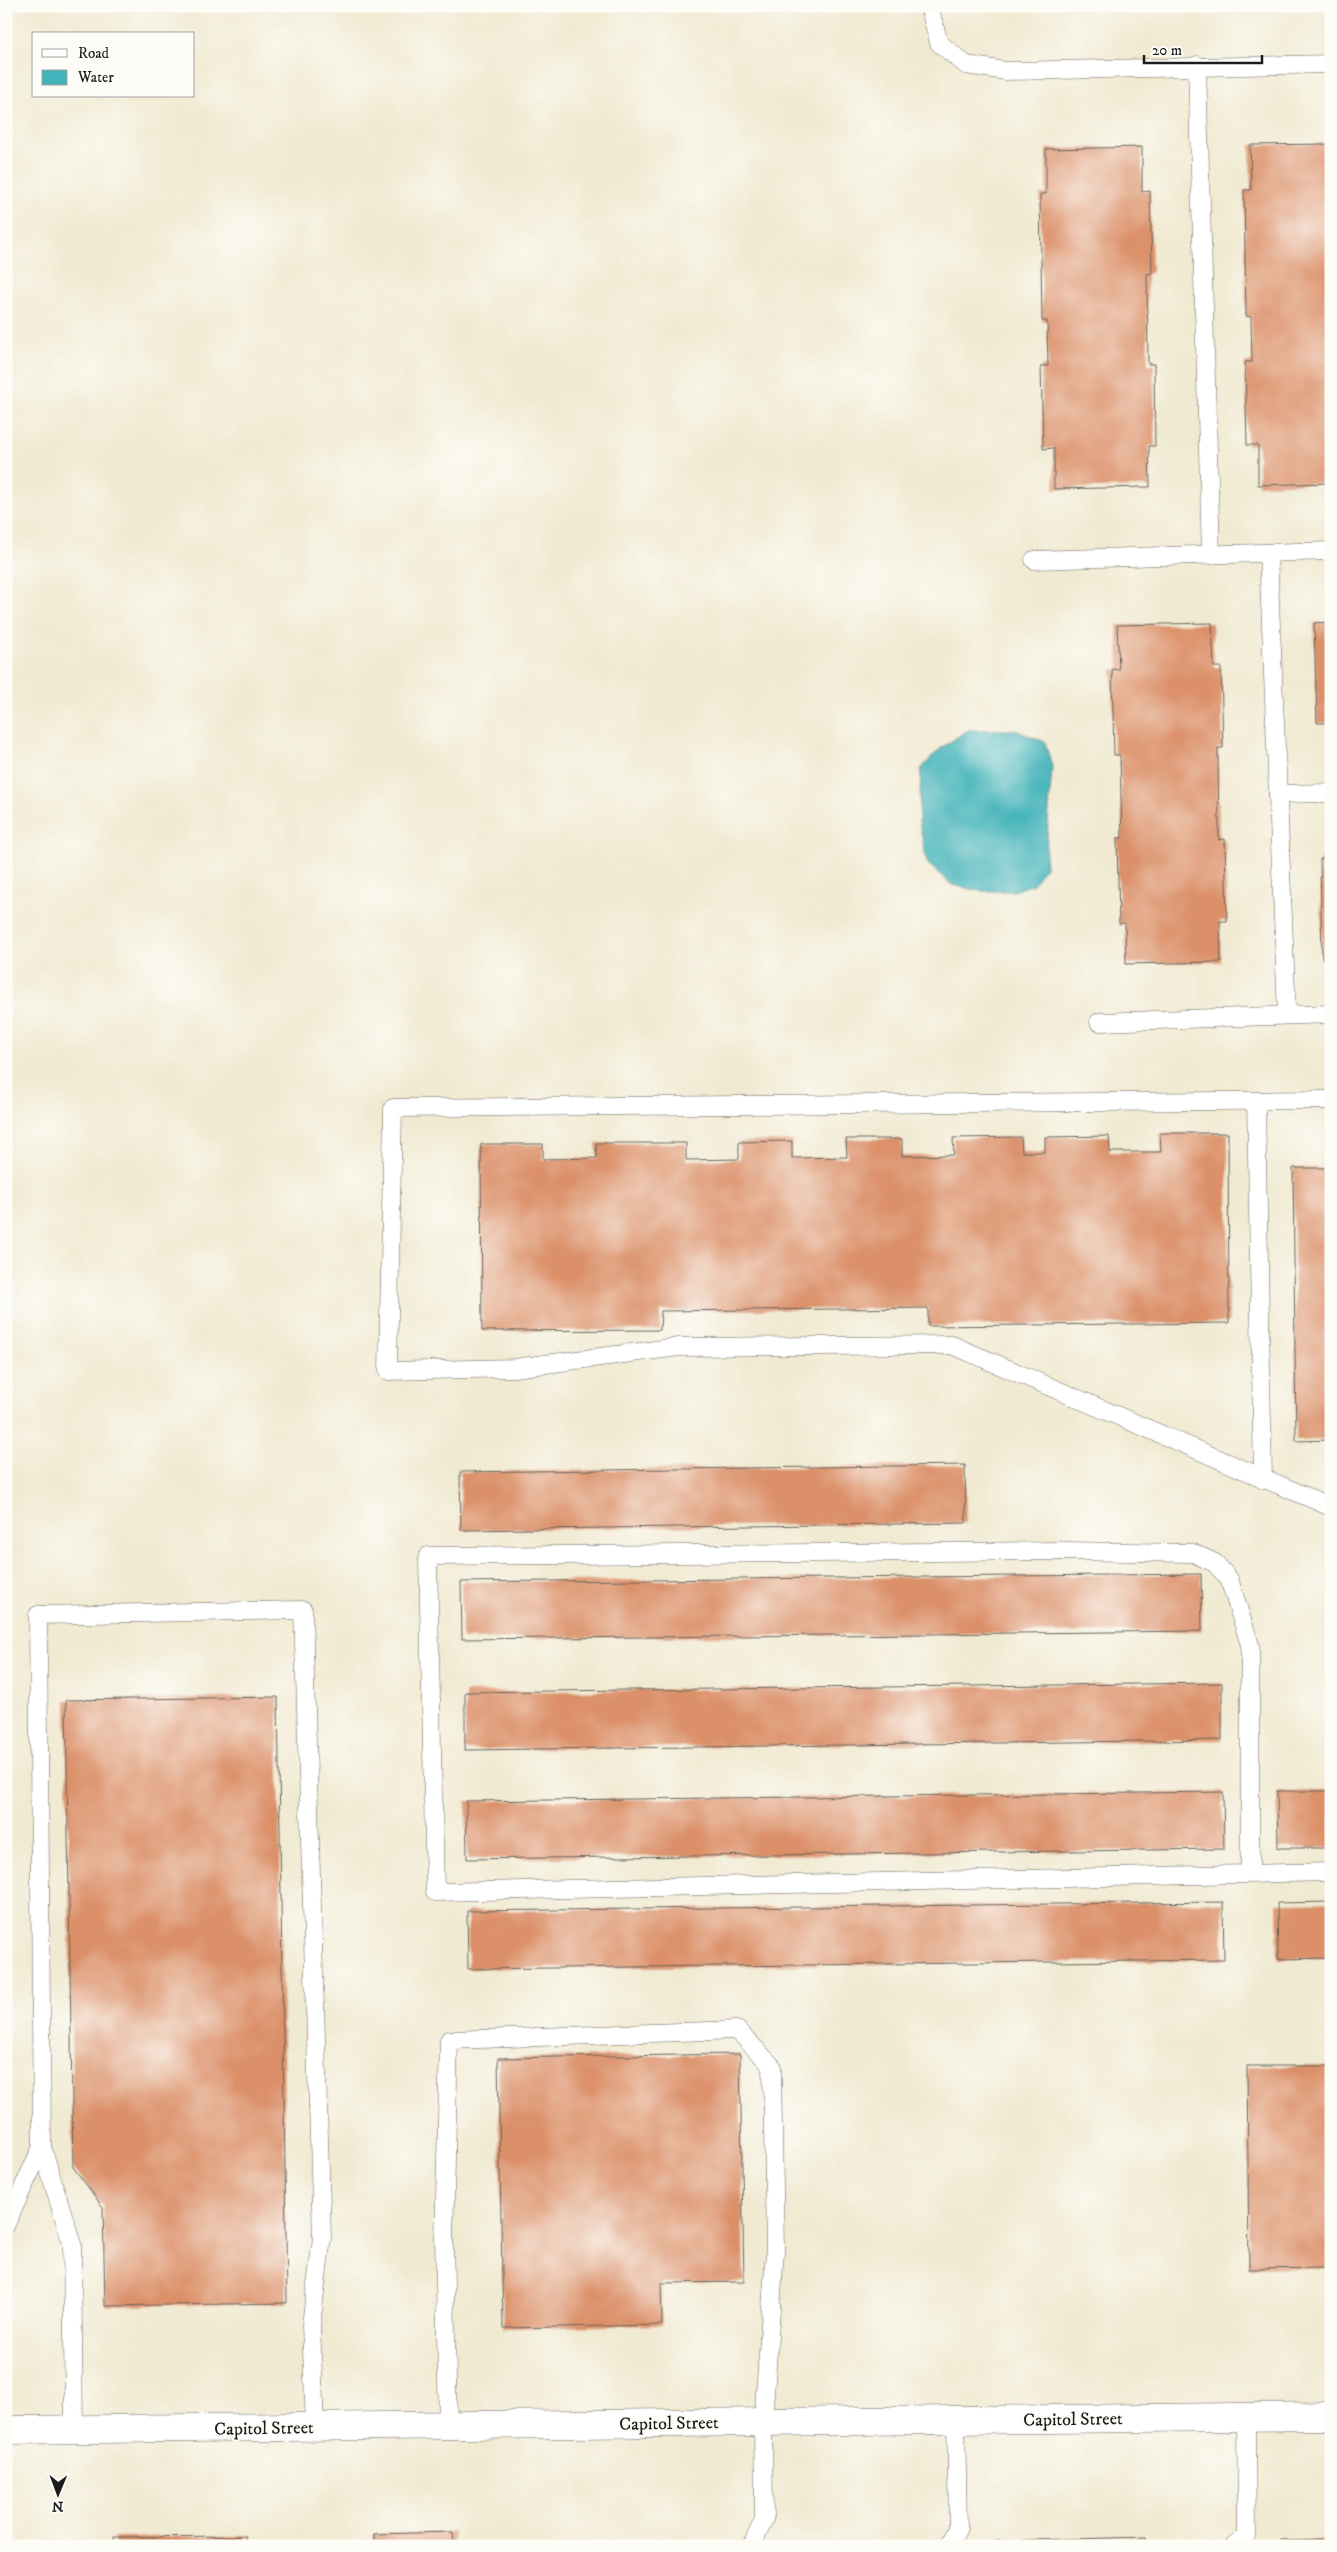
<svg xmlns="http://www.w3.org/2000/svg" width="1337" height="2552" font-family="'IM FELL DW Pica',serif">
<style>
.water{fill:#42b3ba;stroke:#2f686b}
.building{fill:#db9069}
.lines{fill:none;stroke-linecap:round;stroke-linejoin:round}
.lane-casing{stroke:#67645c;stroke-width:19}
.street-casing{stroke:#67645c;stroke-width:29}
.lane{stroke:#fff;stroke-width:18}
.street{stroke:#fff;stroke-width:28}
.labels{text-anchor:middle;stroke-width:4;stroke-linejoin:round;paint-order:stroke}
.street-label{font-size:18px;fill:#1c1c1c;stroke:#fdfcf7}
</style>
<rect width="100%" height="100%" fill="#fdfcf7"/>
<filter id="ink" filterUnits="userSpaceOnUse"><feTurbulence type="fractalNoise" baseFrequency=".02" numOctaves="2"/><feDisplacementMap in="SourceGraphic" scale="10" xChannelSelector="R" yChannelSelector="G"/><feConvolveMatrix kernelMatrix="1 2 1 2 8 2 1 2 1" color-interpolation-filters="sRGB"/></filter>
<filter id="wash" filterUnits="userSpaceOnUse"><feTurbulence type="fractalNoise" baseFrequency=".0096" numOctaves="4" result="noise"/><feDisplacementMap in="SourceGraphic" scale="20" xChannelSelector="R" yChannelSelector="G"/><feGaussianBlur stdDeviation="1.12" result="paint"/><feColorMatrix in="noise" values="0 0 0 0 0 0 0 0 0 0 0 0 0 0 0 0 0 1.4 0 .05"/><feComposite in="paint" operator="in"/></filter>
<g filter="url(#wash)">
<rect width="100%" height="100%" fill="#f1ead2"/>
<!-- water -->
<path class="water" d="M968,730h47l30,12 7,24 -7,101 -12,17 -20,7h-33l-28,-6 -25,-22 -8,-42 2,-52 20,-21z"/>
<g id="blocks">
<!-- building -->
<g class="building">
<path d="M1331,144v339l-73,2v-40h-11l-2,-83h7l-1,-45 -5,-1 -2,-126h7l-1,-45z"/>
<path d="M1142,147v45l8,-1 2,82 -5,1 1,90h6l1,82h-6l1,41 -96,2v-41l-11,1 -2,-83h7l-1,-45h-5l-2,-127h6v-45z"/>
<path d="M1331,622v101h-14l-3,-100z"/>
<path d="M1212,623l2,44h7l2,81h-5l1,92 6,-1 2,82h-7l1,41 -95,2 -1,-41 -6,1 -2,-86h5l-2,-83h-6l-2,-86 7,1 -2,-45z"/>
<path d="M1331,858v100l-9,1 -2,-100z"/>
<path d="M1160,1133h68l1,190 -301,3v-18l-267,3 -1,19 -178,1 -1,-187h62v15l54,-1 -1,-15h90v17l53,-1v-17l53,-1v17l55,-1 -1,-18h56v17l52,-1 -1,-17 68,-1 1,15h23v-15l64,-1 1,16h51z"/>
<path d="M1293,1168h38v272l-35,1z"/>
<path d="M965,1465l1,58 -505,7 -1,-58z"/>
<path d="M1201,1574l1,57 -740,8 -1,-57z"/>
<path d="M1222,1683v57l-757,10v-58z"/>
<path d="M278,1697l9,606 -182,3 -2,-99 -30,-40 -7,-467z"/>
<path d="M1277,1791h54v57h-53z"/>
<path d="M1223,1792l1,57 -757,10 -1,-58z"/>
<path d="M1223,1902l1,58 -756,9 -1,-58z"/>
<path d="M1331,1902v56l-53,1 -1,-56z"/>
<path d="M740,2054l4,228 -83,1 1,42 -159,3 -5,-270z"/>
<path d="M1247,2066h84v202l-82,1z"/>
<path d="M453,2532l1,14h-80v-12z"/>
<path d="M245,2536v10h-131v-9z"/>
<path d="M1147,2537v9h-150v-5z"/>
<path d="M1331,2540v6h-50v-5z"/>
</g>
</g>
</g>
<g filter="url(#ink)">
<use href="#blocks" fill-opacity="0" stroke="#67645c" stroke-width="1"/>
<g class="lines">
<!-- lane casing -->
<g class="lane-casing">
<g id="lane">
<path d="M929,6l10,37 27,22 40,6 325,-7"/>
<path d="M1197,65l14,490"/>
<path d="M1268,553l19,462"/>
<path d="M1034,560l297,-9"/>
<path d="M1278,794l53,-1"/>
<path d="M1099,1022l232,-8"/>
<path d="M1331,1100l-938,8 -5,263 126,-3 165,-21 273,-2 379,162"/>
<path d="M1256,1101l7,379"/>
<path d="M1250,1874v-229l-21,-66 -14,-16 -22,-10 -129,-2 -636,5 7,336 896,-20"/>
<path d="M6,2224l36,-77"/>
<path d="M448,2425l-4,-186 5,-199 288,-10 35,36 3,185 -12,172 1,96 -12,27"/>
<path d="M74,2429l-2,-185 -30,-97 -4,-532 265,-5 19,628 -11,87 4,102"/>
<path d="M949,2546l9,-18 -2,-108"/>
<path d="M1234,2546l13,-9 -1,-120"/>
</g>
</g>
<!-- street casing -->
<g class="street-casing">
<path id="street" d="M6,2430l1325,-14"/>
</g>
<!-- lane -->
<use href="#lane" class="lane"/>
<!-- street -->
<use href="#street" class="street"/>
</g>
</g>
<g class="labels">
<!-- street labels -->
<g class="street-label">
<text transform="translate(1073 2419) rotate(-1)" y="6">Capitol Street</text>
<text transform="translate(669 2423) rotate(-1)" y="6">Capitol Street</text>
<text transform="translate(264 2428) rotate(-1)" y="6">Capitol Street</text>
</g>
</g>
<!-- margin -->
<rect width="1337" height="2552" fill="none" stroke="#fdfcf7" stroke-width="25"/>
<!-- legend -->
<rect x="32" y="32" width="162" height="65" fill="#fdfcf7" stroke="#a3a29f"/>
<rect x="42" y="49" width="25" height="8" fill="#ffffff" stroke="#a3a29f"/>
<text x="78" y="58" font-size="15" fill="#1c1c1c">Road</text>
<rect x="42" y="70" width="25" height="15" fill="#42b3ba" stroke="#a3a29f"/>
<text x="78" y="82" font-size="15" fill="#1c1c1c">Water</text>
<!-- north arrow -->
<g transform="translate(58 2494) rotate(181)" stroke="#fdfcf7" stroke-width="4" paint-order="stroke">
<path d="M0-4L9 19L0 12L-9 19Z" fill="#1c1c1c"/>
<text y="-8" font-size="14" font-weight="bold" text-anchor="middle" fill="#1c1c1c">N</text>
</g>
<!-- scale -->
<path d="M1144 55v8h118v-8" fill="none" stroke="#1c1c1c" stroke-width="2.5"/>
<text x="1152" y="55" font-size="15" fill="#1c1c1c" stroke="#fdfcf7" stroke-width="4" paint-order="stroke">20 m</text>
</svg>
